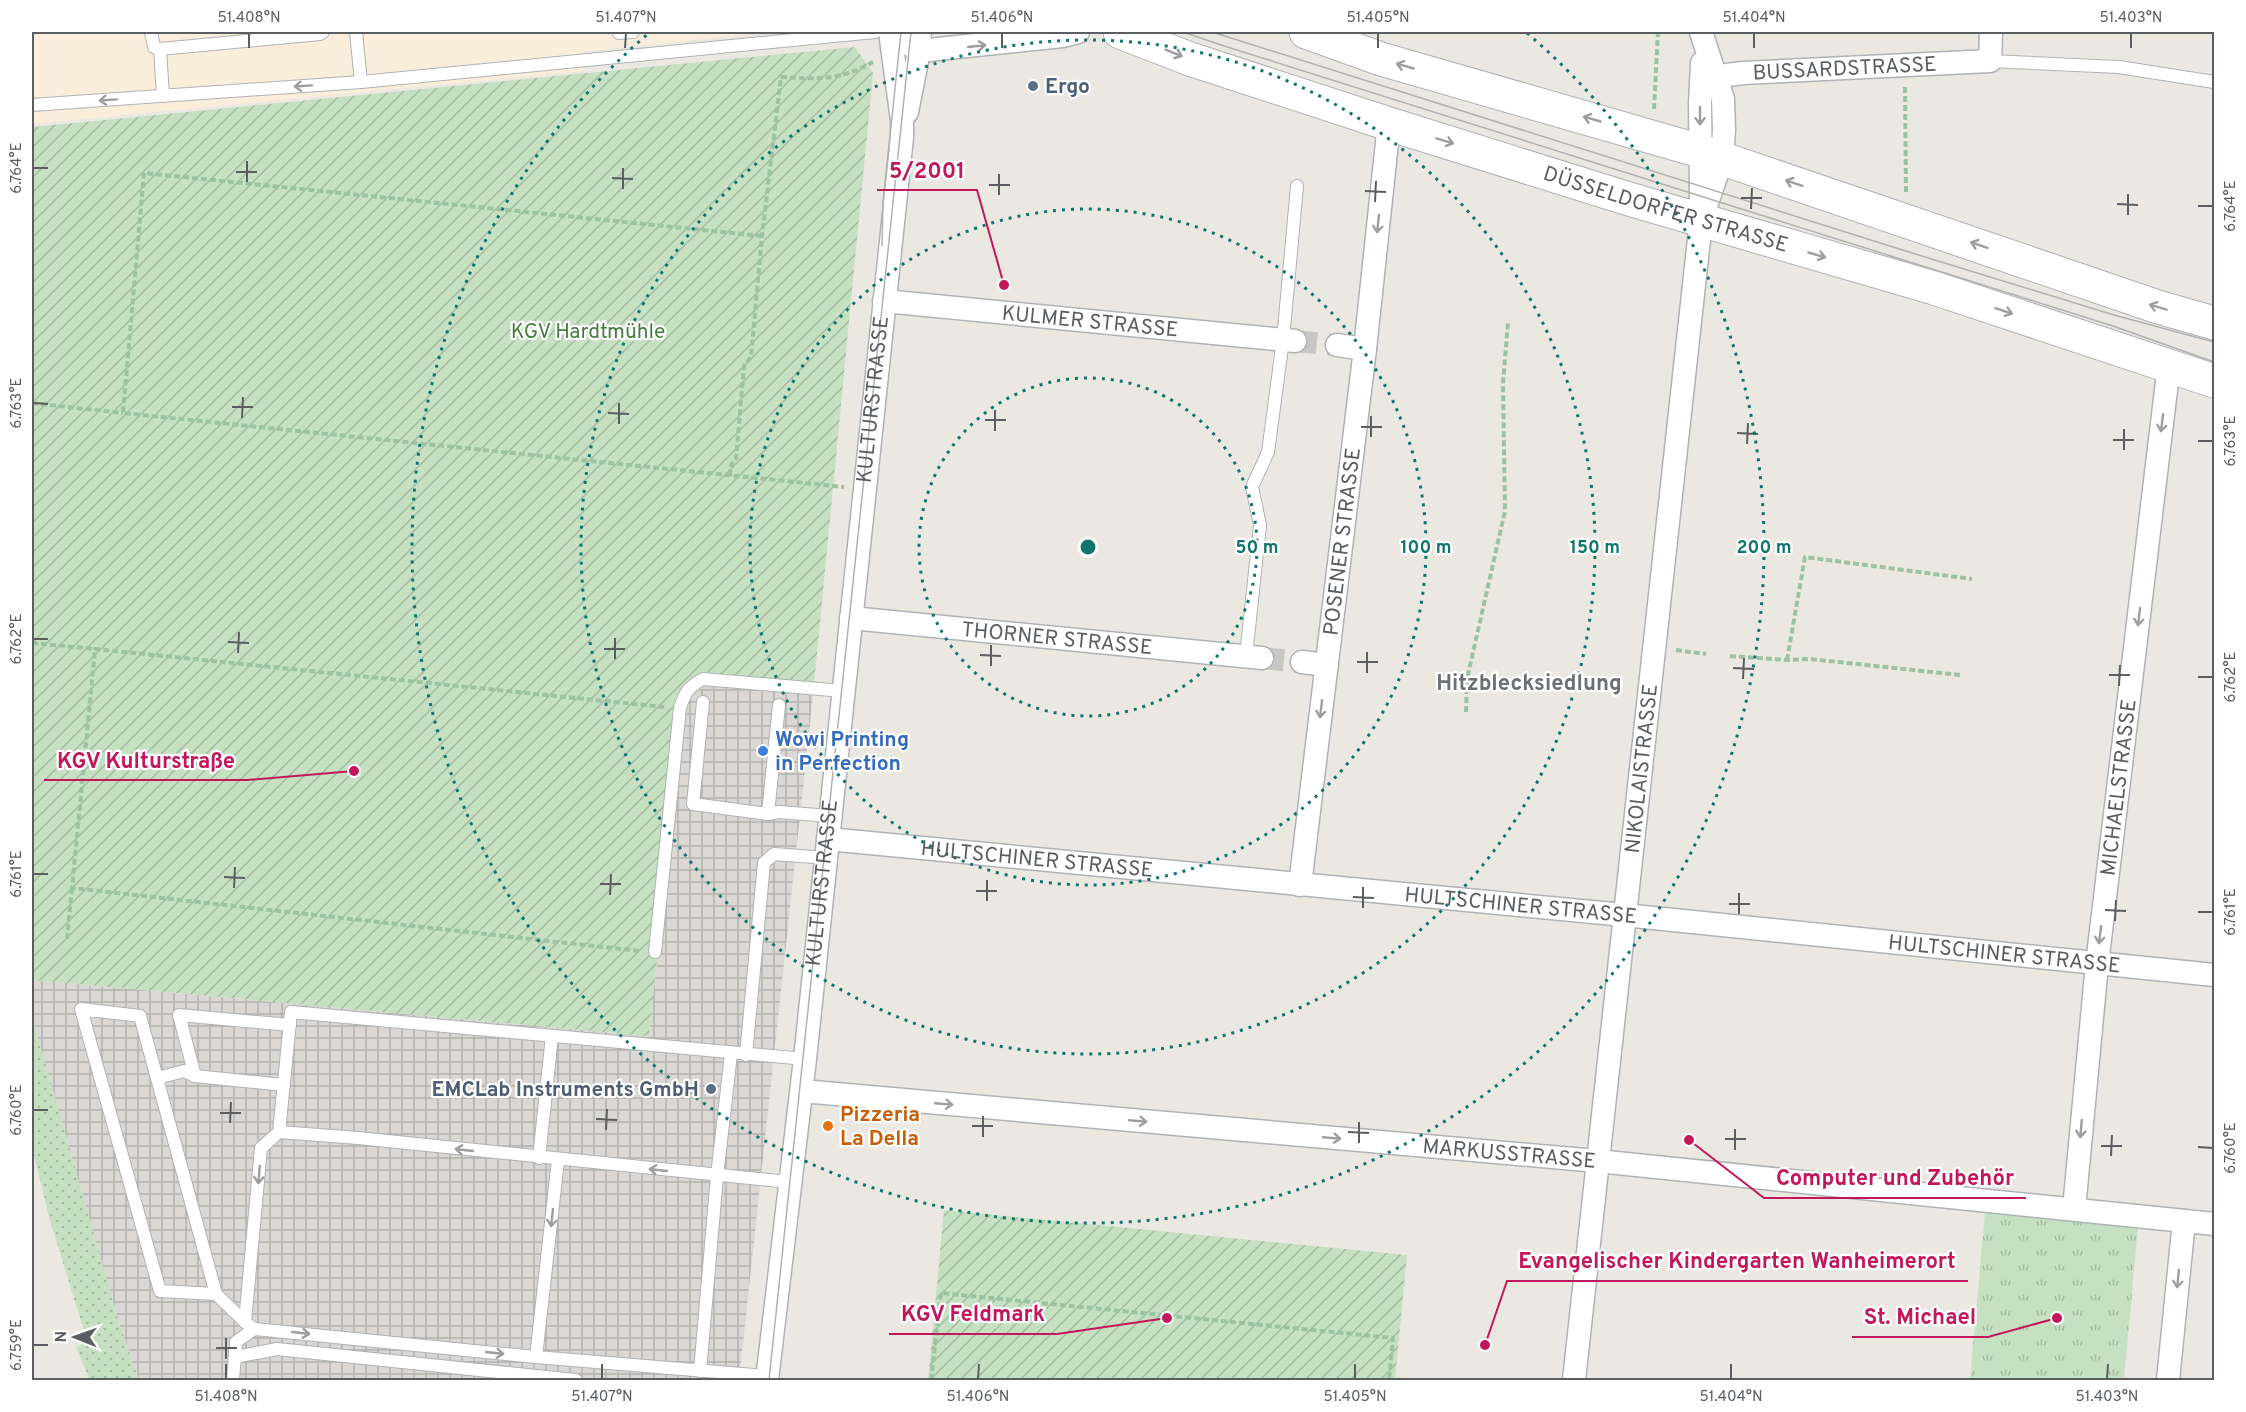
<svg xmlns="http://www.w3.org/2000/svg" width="2246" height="1412" font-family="Overpass,sans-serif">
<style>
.commercial{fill:#faedd9}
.industrial{fill:url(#industrial-grid)}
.grass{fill:url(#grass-dots)}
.park{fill:url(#park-tufts)}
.garden{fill:url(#garden-furrows)}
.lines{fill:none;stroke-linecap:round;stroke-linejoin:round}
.street-tunnel{stroke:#c7c6c2;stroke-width:22;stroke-dasharray:22 11;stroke-linecap:butt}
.lane-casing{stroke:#afb3b6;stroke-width:14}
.street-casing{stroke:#afb3b6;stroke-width:25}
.secondary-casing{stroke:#aeb2b6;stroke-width:35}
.path{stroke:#9cc3a1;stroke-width:4;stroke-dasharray:6 3;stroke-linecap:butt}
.lane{stroke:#fff;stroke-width:12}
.street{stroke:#fff;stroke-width:22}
.secondary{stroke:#fff;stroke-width:33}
.tram{stroke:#b0b1b1;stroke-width:1.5}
.oneway{stroke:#9c9ea0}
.ticks{fill:none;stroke:#5a5e61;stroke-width:2}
.ring{fill:none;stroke:#0f766e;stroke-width:3;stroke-dasharray:3 6}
.service-dot{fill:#5c6f8a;stroke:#fff;stroke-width:2}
.shop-dot{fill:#3f7fe0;stroke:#fff;stroke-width:2}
.food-dot{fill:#e8710a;stroke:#fff;stroke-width:2}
.labels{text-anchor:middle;stroke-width:4.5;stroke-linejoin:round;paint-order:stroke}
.street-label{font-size:21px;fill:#5a5e61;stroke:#fff}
.service-label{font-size:21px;font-weight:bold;fill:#4e5e75;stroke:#fff;text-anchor:start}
.park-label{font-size:21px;fill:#447e3d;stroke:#fff}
.shop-label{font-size:21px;font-weight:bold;fill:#366cbe;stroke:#fff;text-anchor:start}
.food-label{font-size:21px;font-weight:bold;fill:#c56008;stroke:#fff;text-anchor:start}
.neighbourhood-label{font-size:22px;font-weight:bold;fill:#6b7073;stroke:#fff}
.centre{fill:#0f766e;stroke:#fff;stroke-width:3}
.ring-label{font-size:18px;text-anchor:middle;font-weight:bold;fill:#0f766e;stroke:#fff;stroke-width:4.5;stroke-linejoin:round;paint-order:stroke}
.leader{fill:none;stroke:#c2185b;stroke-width:2}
.callout-dot{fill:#c2185b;stroke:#fff;stroke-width:2}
.callout-label{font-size:22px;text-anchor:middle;font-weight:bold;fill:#c2185b;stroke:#fff;stroke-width:4.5;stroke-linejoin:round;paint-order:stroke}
.neatline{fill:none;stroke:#5a5e61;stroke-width:2}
.ticks-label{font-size:15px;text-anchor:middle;fill:#5a5e61}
</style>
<defs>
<pattern id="industrial-grid" width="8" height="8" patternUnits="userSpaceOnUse" patternTransform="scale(1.5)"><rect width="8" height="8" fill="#dad7d4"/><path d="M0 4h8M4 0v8" fill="none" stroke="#b4b2af"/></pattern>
<pattern id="grass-dots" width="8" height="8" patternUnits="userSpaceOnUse" patternTransform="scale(1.5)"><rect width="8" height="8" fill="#c6e1c1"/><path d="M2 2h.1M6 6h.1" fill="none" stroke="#a4baa0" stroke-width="1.8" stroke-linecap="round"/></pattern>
<pattern id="park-tufts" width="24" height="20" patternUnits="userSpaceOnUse" patternTransform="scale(1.5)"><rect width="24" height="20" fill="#c6e1c1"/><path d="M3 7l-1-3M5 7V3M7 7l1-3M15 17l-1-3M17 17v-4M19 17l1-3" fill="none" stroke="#a4baa0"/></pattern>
<pattern id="garden-furrows" width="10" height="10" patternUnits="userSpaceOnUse" patternTransform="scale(1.5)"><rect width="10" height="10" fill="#c6e1c1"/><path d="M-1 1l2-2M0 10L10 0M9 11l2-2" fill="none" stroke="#a4baa0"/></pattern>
</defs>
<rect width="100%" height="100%" fill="#ebe8e2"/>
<!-- commercial -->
<path class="commercial" d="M32,32h740l-190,20 3,19 -553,53z"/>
<!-- industrial -->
<path class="industrial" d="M711,686l102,9 -74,685h-600l-19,-54 -88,-309v-37l617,56 34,-324 8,-16 8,-7z"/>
<!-- grass -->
<path class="grass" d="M32,1017l88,309 19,54h-49l-14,-32 11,-7 -38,-124 -17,-70z"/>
<!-- park -->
<path class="park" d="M1985,1213l153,14 -14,153h-154z"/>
<!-- garden -->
<g class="garden">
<path d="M855,47l18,26 -60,622 -102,-9c-16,4 -21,11 -28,26l-34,324 -617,-56v-853z"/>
<path d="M944,1210l463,45 -12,125h-467z"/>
</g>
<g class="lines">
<!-- street-tunnel -->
<g class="street-tunnel">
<path d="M1295,341l42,4"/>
<path d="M1262,658l40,4"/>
</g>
<!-- lane casing -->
<g class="lane-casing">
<g id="lane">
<path d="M151,32l3,15 6,2 160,-15 3,-2"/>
<path d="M356,32l5,50 514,-50"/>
<path d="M619,33l14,-1"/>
<path d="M160,49l3,47"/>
<path d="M1990,61l129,6 95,15"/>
<path d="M32,105l329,-23"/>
<path d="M1246,656l14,-131 -8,-38 16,-35 15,-112 14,-154"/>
<path d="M703,702l-10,102 75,10 11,-2 51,4"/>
<path d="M768,814l11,-109"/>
<path d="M655,952l25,-244c4,-14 9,-22 23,-29l140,12"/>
<path d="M746,1055l18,-192 10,-9 52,4"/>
<path d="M157,1078l27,-7 11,5"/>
<path d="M284,1085l-89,-9 -16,-61 111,10"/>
<path d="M279,1132l12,-120 514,47"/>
<path d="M539,1158l13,-122"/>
<path d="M216,1294l-56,-3 -79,-282 59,7 76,278 29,28 9,7 282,28 231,19"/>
<path d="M245,1322l16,-174 18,-16 79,6 431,44"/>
<path d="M235,1357l42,-8 299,31"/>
<path d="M536,1357l22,-197"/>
<path d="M700,1371l17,-195 14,-122"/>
<path d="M233,1380l3,-38 18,-13"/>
</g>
</g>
<!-- street casing -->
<g class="street-casing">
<g id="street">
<path d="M892,32l27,19 143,-15 16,-4"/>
<path id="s1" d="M1703,78l40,-5 247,-12 1,-29"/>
<path d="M907,112l12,-61 1,-19"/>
<path d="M1701,204l-1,-101 2,-40"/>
<path id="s2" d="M884,301l411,40"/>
<path d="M1337,345l28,4"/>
<path id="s3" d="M851,618l411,40"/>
<path d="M1302,662l25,3"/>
<path id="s4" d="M828,839l796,76 590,60"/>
<path id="s5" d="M1300,885l65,-536 24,-225"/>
<path id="s6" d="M802,1091l795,70 617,63"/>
<path id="s7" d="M2074,1209l23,-245 72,-599"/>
<path d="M767,1380l38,-321 97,-922v-17l-12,-88"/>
<path id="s8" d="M1574,1380l127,-1159 21,-62 2,-29 -1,-31 -22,-67"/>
<path d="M2168,1380l16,-159"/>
</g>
</g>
<!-- secondary casing -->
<g class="secondary-casing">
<g id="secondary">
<path id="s9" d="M1120,32l70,27 199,65 240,75 305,89 280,93"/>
<path d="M1306,32l75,27 319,92 458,156 56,16"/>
</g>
</g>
<!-- path -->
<g class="path">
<path d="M1905,87l1,107"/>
<path d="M1654,109l4,-77"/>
<path d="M762,236l-618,-63 -21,240 721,74"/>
<path d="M32,403l91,10"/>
<path d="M730,476l1,-11 5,-6 8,-93 7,-9 11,-121 19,-159c37,2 58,4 92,-15"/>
<path d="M32,643l63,6"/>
<path d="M1676,650l30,4"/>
<path d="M1730,656l57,4 23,-1 150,16"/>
<path d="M1787,660l18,-103 167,22"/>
<path d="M1466,712l1,-33 38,-168 -2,-128 5,-60"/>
<path d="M67,939l5,-51"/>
<path d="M639,951l-567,-63 23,-239 569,58"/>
<path d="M931,1380l10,-87 452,45 -4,42"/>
</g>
<!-- lane -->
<use href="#lane" class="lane"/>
<!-- street -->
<use href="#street" class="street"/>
<!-- secondary -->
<use href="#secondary" class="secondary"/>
<!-- tram -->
<g class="tram">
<path d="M1183,32l38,13 892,281 101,36"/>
<path d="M1212,32l700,221 202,62 100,27"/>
<path d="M882,246l1,-44 18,-170"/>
<path id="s10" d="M769,1380l142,-1348"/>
</g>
</g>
<!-- one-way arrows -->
<defs><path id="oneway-shaft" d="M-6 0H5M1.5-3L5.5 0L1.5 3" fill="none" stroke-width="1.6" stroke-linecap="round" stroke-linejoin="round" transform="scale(1.5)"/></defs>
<g class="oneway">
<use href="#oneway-shaft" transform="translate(977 46) rotate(-6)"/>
<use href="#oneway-shaft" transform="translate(1174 53) rotate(22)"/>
<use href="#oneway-shaft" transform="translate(1405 66) rotate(-164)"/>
<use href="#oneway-shaft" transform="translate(303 86) rotate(176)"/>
<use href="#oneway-shaft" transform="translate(108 100) rotate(176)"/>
<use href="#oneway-shaft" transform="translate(1700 116) rotate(90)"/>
<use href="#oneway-shaft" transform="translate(1592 119) rotate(-164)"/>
<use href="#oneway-shaft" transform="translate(1445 141) rotate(17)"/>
<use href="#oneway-shaft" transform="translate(1794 183) rotate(-161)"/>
<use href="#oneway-shaft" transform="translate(1378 224) rotate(96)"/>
<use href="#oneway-shaft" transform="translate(1979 245) rotate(-161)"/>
<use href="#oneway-shaft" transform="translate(1817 255) rotate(16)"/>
<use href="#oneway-shaft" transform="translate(2158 307) rotate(-163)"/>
<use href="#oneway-shaft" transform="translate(2004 311) rotate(18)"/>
<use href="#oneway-shaft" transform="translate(2162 423) rotate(97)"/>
<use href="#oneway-shaft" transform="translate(2139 617) rotate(97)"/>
<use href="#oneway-shaft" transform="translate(1321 709) rotate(97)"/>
<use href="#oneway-shaft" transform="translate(2100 935) rotate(97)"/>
<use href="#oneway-shaft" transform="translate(944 1104) rotate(5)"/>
<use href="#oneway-shaft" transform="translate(1138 1121) rotate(5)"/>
<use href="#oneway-shaft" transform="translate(2081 1129) rotate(95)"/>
<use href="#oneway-shaft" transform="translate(1332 1138) rotate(5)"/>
<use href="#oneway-shaft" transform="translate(464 1150) rotate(-174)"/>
<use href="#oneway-shaft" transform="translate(658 1170) rotate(-174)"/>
<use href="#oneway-shaft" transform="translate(259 1175) rotate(95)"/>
<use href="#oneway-shaft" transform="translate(552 1218) rotate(96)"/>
<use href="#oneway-shaft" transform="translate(2178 1279) rotate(96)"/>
<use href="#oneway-shaft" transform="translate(301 1333) rotate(6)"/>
<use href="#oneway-shaft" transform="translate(495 1353) rotate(6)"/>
</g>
<!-- ticks -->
<path class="ticks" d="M249,48v-15M625,48l1,-15M1002,48v-15M1378,48v-15M1754,48v-15M2131,48v-15M33,168h15M236,172h21M612,178l21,1M247,182v-21M989,185h21M623,189v-21M1365,191l21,1M999,195v-21M1741,198h21M1375,202l1,-21M2117,204l21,1M2198,206h15M1751,209l1,-21M2128,215v-21M33,403l15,1M232,407h21M608,413l21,1M242,418l1,-21M985,420h21M619,424v-21M1361,427h21M995,431v-21M1737,433l21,1M1371,437v-21M2113,440h21M2198,441h15M1747,444l1,-21M2124,450v-21M33,639h15M228,642l21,1M604,649h21M238,653l1,-21M980,655l21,1M615,659v-21M1357,662h21M991,666v-21M1733,668l21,1M1367,673v-21M2109,675h21M2198,677h15M1743,679l1,-21M2119,686l1,-21M33,874h15M224,877l21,1M600,884h21M234,888l1,-21M976,891h21M610,895l1,-21M1353,897l21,1M987,901v-21M1729,904h21M1363,908v-21M2105,910l21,1M2198,912h15M1739,914v-21M2115,921l1,-21M33,1110h15M220,1113h21M596,1119l21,1M230,1123l1,-21M972,1126h21M606,1130l1,-21M1348,1132l21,1M983,1137v-21M1725,1139h21M1359,1143v-21M2101,1146h21M2198,1147l15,1M1735,1150v-21M2111,1156l1,-21M33,1345h15M216,1348h21M226,1359v-21M226,1379v-15M602,1379v-15M978,1379l1,-15M1355,1379v-15M1731,1379v-15M2107,1379l1,-15"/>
<!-- distance rings -->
<g class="ring">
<circle cx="1088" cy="547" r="169"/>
<circle cx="1088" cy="547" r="338"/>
<circle cx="1088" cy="547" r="507"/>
<path d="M1527 33A676 676 0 1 1 649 33"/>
</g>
<!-- markers -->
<g class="service-dot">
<circle cx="1033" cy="86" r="6"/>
<circle cx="711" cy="1089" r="6"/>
</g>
<circle class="shop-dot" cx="763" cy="751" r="6"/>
<circle class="food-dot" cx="828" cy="1126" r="6"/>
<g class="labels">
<!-- street labels -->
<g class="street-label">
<text dy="7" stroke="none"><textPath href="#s1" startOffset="142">BUSSARDSTRASSE</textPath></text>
<text dy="7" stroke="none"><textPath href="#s9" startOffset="574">DÜSSELDORFER STRASSE</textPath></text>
<text dy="7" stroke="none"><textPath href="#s2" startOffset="207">KULMER STRASSE</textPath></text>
<text dy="7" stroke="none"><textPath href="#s10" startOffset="986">KULTURSTRASSE</textPath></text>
<text dy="7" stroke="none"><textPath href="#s5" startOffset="346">POSENER STRASSE</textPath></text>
<text dy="7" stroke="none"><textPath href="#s3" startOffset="207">THORNER STRASSE</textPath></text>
<text dy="7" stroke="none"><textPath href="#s8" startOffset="615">NIKOLAISTRASSE</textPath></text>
<text dy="7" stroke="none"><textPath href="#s7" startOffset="424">MICHAELSTRASSE</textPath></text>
<text dy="7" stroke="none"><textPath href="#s4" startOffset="210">HULTSCHINER STRASSE</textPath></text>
<text dy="7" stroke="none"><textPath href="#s10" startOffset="500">KULTURSTRASSE</textPath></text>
<text dy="7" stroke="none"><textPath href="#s4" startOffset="696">HULTSCHINER STRASSE</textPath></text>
<text dy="7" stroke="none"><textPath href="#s4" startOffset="1182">HULTSCHINER STRASSE</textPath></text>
<text dy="7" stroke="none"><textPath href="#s6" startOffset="710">MARKUSSTRASSE</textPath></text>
</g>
<!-- service labels -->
<g class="service-label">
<text x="1045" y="93">Ergo</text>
<text x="699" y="1096" text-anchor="end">EMCLab Instruments GmbH</text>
</g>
<!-- park labels -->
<g class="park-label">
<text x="588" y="338">KGV Hardtmühle</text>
</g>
<!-- shop labels -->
<g class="shop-label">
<text x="775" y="746">Wowi Printing<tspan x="775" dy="24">in Perfection</tspan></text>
</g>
<!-- food labels -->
<g class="food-label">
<text x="840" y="1121">Pizzeria<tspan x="840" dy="24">La Della</tspan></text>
</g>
<!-- neighbourhood labels -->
<g class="neighbourhood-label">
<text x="1529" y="690">Hitzblecksiedlung</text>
</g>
</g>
<circle cx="1088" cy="547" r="9" class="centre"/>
<g class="ring-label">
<text x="1257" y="553">50 m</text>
<text x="1426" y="553">100 m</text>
<text x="1595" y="553">150 m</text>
<text x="1764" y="553">200 m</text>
</g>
<!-- callouts -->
<path class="leader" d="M1004 285L977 190H877M354 771L247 780H44M1689 1140L1764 1198H2026M1485 1345L1507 1281H1968M1167 1318L1057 1334H889M2057 1318L1988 1337H1852"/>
<g class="callout-dot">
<circle cx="1004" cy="285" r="6"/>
<circle cx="354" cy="771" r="6"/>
<circle cx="1689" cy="1140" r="6"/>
<circle cx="1485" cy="1345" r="6"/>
<circle cx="1167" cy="1318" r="6"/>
<circle cx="2057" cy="1318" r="6"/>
</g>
<g class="callout-label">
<text x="927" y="178">5/2001</text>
<text x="146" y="768">KGV Kulturstraße</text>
<text x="1895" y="1185">Computer und Zubehör</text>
<text x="1737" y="1268">Evangelischer Kindergarten Wanheimerort</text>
<text x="973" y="1321">KGV Feldmark</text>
<text x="1920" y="1324">St. Michael</text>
</g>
<!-- border -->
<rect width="2246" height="1412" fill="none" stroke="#ffffff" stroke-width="66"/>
<!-- north arrow -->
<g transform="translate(75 1337) rotate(271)" stroke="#ffffff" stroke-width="4.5" paint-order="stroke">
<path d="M0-4.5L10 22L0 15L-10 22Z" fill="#5a5e61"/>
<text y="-9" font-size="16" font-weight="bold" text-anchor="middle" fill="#5a5e61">N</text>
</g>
<rect x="33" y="33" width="2180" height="1346" class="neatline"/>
<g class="ticks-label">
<text x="249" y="22">51.408°N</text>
<text x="626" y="22">51.407°N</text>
<text x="1002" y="22">51.406°N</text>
<text x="1378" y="22">51.405°N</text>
<text x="1754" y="22">51.404°N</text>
<text x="2131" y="22">51.403°N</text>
<text transform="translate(16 168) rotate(-90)" y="5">6.764°E</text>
<text transform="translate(2230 206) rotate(-90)" y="5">6.764°E</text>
<text transform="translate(16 403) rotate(-90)" y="5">6.763°E</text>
<text transform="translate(2230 441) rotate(-90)" y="5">6.763°E</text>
<text transform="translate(16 639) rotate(-90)" y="5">6.762°E</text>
<text transform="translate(2230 677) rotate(-90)" y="5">6.762°E</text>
<text transform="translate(16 874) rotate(-90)" y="5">6.761°E</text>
<text transform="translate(2230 912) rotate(-90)" y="5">6.761°E</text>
<text transform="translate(16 1110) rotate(-90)" y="5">6.760°E</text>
<text transform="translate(2230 1148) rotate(-90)" y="5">6.760°E</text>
<text transform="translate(16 1345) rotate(-90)" y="5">6.759°E</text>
<text x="226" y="1401">51.408°N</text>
<text x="602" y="1401">51.407°N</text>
<text x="978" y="1401">51.406°N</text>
<text x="1355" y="1401">51.405°N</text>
<text x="1731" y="1401">51.404°N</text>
<text x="2107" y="1401">51.403°N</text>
</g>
</svg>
